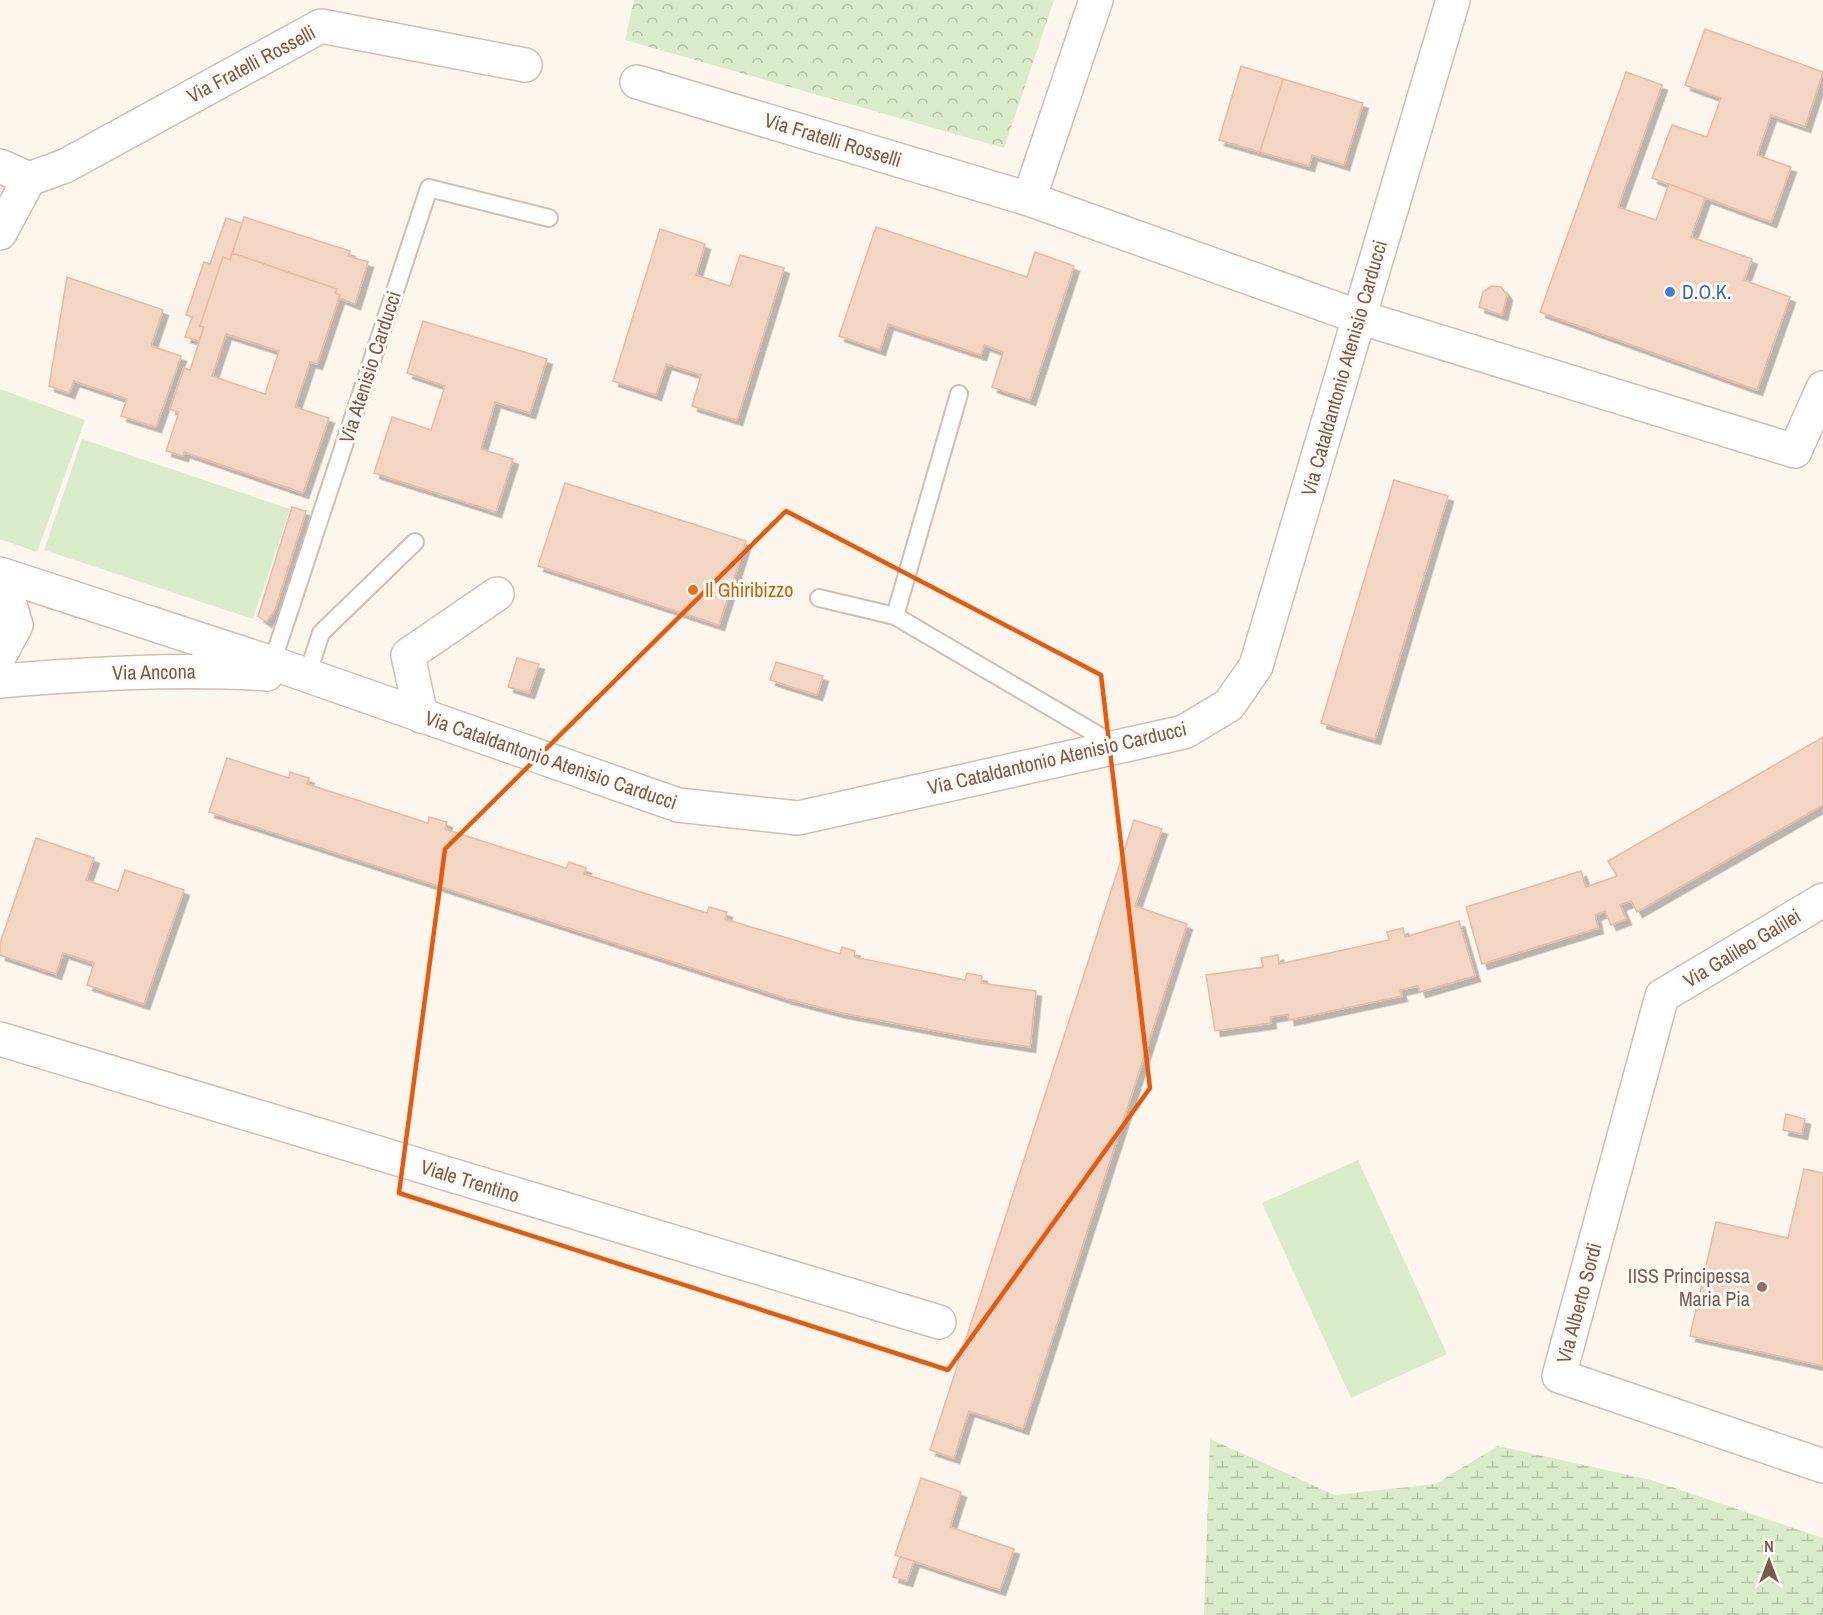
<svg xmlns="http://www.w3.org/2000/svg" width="1823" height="1615" font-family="'Archivo Narrow',sans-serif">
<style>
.grass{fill:#d8ecc9}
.forest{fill:url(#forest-crowns)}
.wetland{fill:url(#wetland-marsh)}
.building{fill:#f3d5c3;stroke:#e6bba3;stroke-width:1.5;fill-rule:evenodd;filter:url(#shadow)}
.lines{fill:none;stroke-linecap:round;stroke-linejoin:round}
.service-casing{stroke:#d1beb0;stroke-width:20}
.minor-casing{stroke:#d1beb0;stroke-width:36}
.tertiary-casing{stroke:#d1beb0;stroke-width:36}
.service{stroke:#fff;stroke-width:16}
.minor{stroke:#fff;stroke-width:33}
.tertiary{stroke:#fff;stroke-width:33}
.marked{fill:none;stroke:#e8590c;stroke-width:4.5;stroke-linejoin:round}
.shop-dot{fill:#3f7fe0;stroke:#fffaf3;stroke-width:2}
.food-dot{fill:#e8710a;stroke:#fffaf3;stroke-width:2}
.education-dot{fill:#8d6e63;stroke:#fffaf3;stroke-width:2}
.labels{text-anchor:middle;stroke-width:6;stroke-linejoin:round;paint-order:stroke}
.street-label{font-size:20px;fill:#7a5c4d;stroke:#fffaf3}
.shop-label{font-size:20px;fill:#366cbe;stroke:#fffaf3;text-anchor:start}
.food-label{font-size:20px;fill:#c56008;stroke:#fffaf3;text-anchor:start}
.education-label{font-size:20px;fill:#785e54;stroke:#fffaf3;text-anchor:end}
</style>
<defs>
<pattern id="forest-crowns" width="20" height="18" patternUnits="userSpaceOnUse" patternTransform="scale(1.5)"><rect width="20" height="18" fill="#d8ecc9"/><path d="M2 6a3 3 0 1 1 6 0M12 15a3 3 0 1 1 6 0" fill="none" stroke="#b4c2a5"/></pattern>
<pattern id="wetland-marsh" width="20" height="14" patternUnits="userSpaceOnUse" patternTransform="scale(1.5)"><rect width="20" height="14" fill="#d8ecc9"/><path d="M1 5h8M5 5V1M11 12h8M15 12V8" fill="none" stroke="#b4c2a5"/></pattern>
<filter id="shadow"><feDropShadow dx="5.5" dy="5.5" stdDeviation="0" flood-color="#0004"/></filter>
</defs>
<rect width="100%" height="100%" fill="#fdf6ec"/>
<!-- grass -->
<g class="grass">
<path d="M0,389l85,31 -48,132 -37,-13z"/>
<path d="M82,439l208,70 -37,110 -209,-69z"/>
<path d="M1358,1160l89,194 -96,44 -89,-195z"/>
</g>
<!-- forest -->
<path class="forest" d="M634,0h420l-50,148 -379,-108z"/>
<!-- wetland -->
<path class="wetland" d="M1210,1439l125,56 100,-11 63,-38 153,34 172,58v77h-619z"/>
<!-- building -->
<g class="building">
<path d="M1705,29l118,43 -18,55 -34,-12 -14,40 34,12 -20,55 -119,-44 20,-53 35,12 14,-39 -36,-13z"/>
<path d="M1241,66l42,13 -23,73 -41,-12z"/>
<path d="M1626,72l36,13 -44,122 38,13 13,-36 36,14 -14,39 61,22 -8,21 46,17 -33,93 -217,-78z"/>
<path d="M1283,79l80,24 -19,62 -32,-10 -3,11 -49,-14z"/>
<path d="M244,217l106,34 -2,5 20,6 -13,42 -16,-6 1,-3 -5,-2 2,-4 -105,-36z"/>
<path d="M226,218l16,5 -12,37 -7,-3 -23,69 4,1 -5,14 -14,-4 7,-20 -6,-2 18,-53 6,2z"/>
<path d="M876,227l151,50 8,-25 39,14 -44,134 -38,-13 11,-35 -19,-7 -3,10 -93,-31 -8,26 -41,-14z"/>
<path d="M660,229l45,15 -9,31 34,11 10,-31 44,13 -47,152 -45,-14 9,-31 -35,-11 -10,31 -43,-14z"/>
<path d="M232,253l105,36 -2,4 5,2 -23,69 -7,-2 -15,45 34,11 -26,75 -119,-41 -1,4 -17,-5 13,-39 -9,-3 14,-41 6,2 14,-43 -4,-1 23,-69 7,3zM226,334l53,17 -14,43 -53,-18z"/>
<path d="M67,277l96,33 -12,36 30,10 -25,71 -35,-11 6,-17 -53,-18 -5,12 -20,-7z"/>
<path d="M1491,286l10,1 6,8 -5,20 -23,-8 4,-15z"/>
<path d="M423,321l124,38 -17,54 -35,-11 -14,47 32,10 -17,53 -122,-39 18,-56 39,13 14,-44 -38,-13z"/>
<path d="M1394,480l54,16 -73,243 -54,-16z"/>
<path d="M565,483l181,58 -27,84 -181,-59z"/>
<path d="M292,507l14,4 -31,99 -9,12 -8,-6z"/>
<path d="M517,658l22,6 -10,29 -21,-6z"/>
<path d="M776,662l47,14 -6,19 -47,-15z"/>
<path d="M1823,737v68l-186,107 -6,-11 -11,4 6,14 -15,6 -6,-14 -10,4 3,13 -116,36 -16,-57 115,-36 5,16 31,-11 -9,-15z"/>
<path d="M227,758l62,20 1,-6 19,6 -2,6 121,39 1,-6 18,5 -2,7 121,39 3,-6 17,6 -2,6 123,39 2,-6 18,5 -2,7 115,35 2,-7 13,4 -1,6 111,23 2,-7 15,3 -1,7 55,8 -6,56 -57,-9 -131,-25 -54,-14 -579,-187z"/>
<path d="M1134,820l28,9 -27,77 52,18 -164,505 -54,-18 -15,47 -24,-8z"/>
<path d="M36,838l58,20 -8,22 32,11 7,-21 59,20 -40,114 -57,-19 7,-22 -31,-10 -7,21 -56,-19v-12z"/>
<path d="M1459,921l16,55 -55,16 -2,-6 -18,4 2,6 -113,24 -1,-6 -18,3 1,6 -56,8 -9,-56 57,-8 -2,-9 17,-3 1,9 110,-24 -2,-8 16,-4 2,9z"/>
<path d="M1786,1114l19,5 -3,15 -19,-4z"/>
<path d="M1804,1169l19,4v193l-133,-30 26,-114 72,16z"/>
<path d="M921,1478l40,14 -11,35 64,22 -14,41 -105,-35z"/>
<path d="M900,1557l14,4 -7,20 -14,-4z"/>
</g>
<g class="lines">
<!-- service casing -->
<g class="service-casing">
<g id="service">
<path d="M819,598l76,18 220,129"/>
<path d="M895,616l64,-222"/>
<path d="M272,663l157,-475 120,30"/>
<path d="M307,676l14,-43 94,-91"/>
</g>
</g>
<!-- minor casing -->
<g class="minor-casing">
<g id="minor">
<path d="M637,82l392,117 330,118 436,134 28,-63"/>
<path d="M0,166l29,13 -29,54"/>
<path d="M29,179l36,-13 256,-140 204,39"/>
<path d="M1029,199l67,-199"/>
<path d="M421,716l-13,-61 89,-61"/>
<path d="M1823,900l-161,96 -103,380 264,90"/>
<path d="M0,1039l939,283"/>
</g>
</g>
<!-- tertiary casing -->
<g class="tertiary-casing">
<g id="tertiary">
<path d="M0,574l272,89 406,142 120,13 386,-86 45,-27 27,-39 197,-666"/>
<path d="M0,588l7,6 9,31 -16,30"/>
<path d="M0,681c89,-7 178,-13 267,-7"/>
</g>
</g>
<!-- service -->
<use href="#service" class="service"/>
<!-- minor -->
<use href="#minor" class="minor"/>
<!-- tertiary -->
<use href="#tertiary" class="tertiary"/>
</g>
<!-- marked area -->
<path class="marked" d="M786,511l315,164 49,413 -202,282 -549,-177 46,-344z"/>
<!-- markers -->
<circle class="shop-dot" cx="1670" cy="292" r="6"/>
<circle class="food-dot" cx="693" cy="590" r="6"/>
<circle class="education-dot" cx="1762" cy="1287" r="6"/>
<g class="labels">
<!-- street labels -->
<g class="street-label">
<text transform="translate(251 64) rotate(-28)" y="7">Via Fratelli Rosselli</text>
<text transform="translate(833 140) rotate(17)" y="7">Via Fratelli Rosselli</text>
<text transform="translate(370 367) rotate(-72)" y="7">Via Atenisio Carducci</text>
<text transform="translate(1344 368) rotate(-74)" y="7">Via Cataldantonio Atenisio Carducci</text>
<text transform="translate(154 672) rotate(-1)" y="7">Via Ancona</text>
<text transform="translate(1057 758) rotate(-13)" y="7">Via Cataldantonio Atenisio Carducci</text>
<text transform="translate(551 760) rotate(19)" y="7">Via Cataldantonio Atenisio Carducci</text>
<text transform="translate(1742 948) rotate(-31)" y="7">Via Galileo Galilei</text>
<text transform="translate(470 1181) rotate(17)" y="7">Viale Trentino</text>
<text transform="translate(1579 1303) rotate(-75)" y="7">Via Alberto Sordi</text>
</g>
<!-- shop labels -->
<g class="shop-label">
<text x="1682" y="299">D.O.K.</text>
</g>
<!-- food labels -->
<g class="food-label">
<text x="705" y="597">Il Ghiribizzo</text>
</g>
<!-- education labels -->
<g class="education-label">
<text x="1750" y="1283">IISS Principessa<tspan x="1750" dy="23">Maria Pia</tspan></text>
</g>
</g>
<!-- north arrow -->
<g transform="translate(1769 1561)" stroke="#fffaf3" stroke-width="4.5" paint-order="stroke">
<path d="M0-4.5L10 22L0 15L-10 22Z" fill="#7a5c4d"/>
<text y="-9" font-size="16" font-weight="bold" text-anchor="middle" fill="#7a5c4d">N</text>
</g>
</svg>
